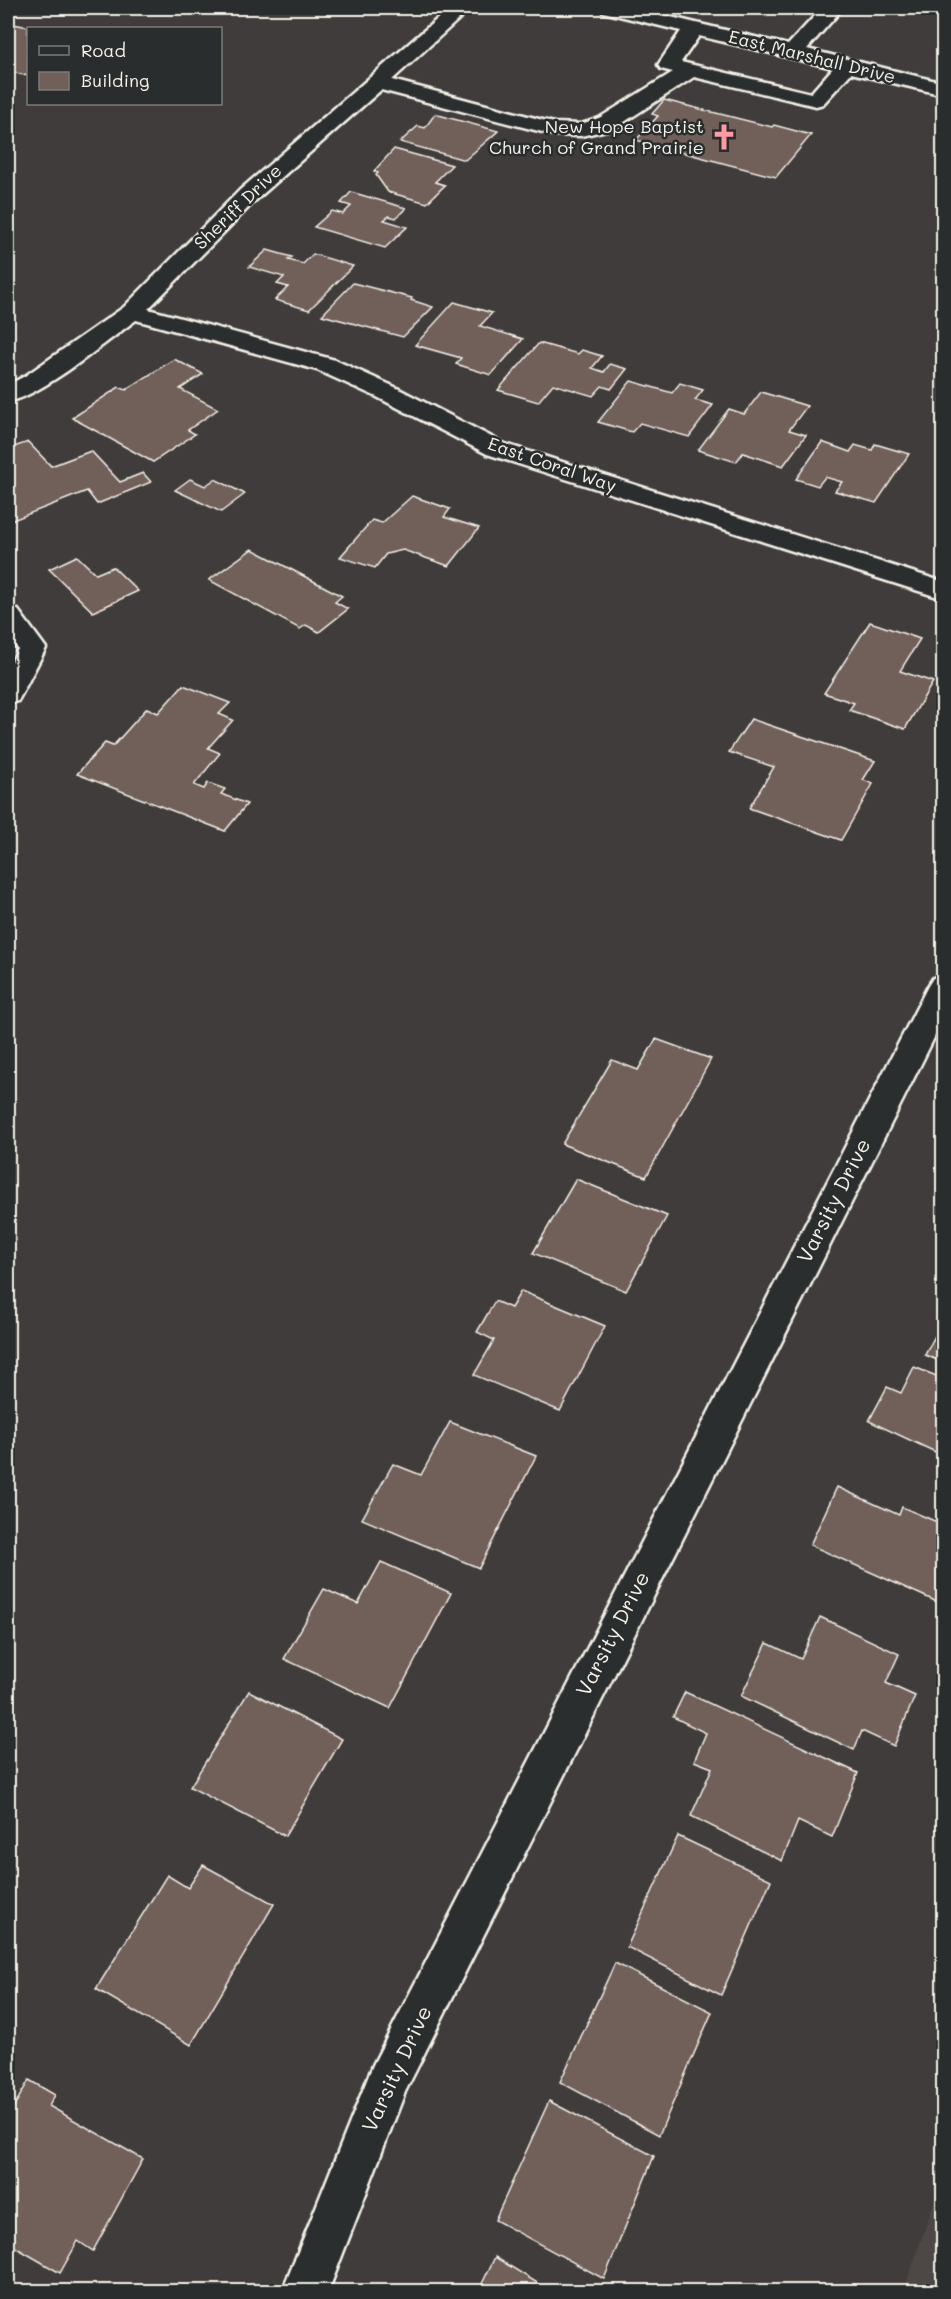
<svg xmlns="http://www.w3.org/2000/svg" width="951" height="2299" font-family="Mali,sans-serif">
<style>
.built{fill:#4e4644}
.building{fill:#715f5a;stroke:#f4f1e8;stroke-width:1.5}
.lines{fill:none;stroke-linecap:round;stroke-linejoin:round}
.minor-casing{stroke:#f4f1e8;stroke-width:5}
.minor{fill:#2a2d2e;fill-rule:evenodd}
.labels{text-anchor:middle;stroke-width:5;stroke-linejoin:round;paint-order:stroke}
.far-street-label{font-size:18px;fill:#f4f1e8;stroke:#2a2d2e}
.far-poi-label{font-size:18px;fill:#f4f1e8;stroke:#2a2d2e;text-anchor:end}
.street-label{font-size:21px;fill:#f4f1e8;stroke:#2a2d2e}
</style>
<rect width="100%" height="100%" fill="#3f3c3b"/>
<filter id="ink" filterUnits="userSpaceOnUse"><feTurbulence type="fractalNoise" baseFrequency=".0167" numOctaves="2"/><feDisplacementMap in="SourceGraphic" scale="12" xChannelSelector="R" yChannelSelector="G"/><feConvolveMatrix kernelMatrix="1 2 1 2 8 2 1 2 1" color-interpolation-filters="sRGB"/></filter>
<g filter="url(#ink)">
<!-- built -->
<path class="built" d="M943,2176v115h-40l7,-19z"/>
<!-- building -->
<g class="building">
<path d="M8,23l26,5h-6v48l-20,-5z"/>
<path d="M664,100l108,27 2,-2 37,10 -35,42 -140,-37 22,-24 -6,-2z"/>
<path d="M435,114l63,17 -33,29 -65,-18 18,-16 7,2z"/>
<path d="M394,149l58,16 -17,17 10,3 -18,18 -39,-11 -12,-17 2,-2 -4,-2z"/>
<path d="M351,192l55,16 -10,10 -7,-2 -5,4 23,7 -22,21 -71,-21 18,-16 11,3 8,-8 -10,-3z"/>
<path d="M267,250l25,7 -4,3 15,4 10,-10 40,12 -44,44 -34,-10 13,-13 -11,-3 7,-7 -35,-10z"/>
<path d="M353,283l59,15 -1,2 22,7 -30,30 -81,-22z"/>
<path d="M454,302l38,11 -12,13 43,13 -32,36 -35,-11 5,-6 -46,-13z"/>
<path d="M539,343l39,11 4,-4 20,6 -10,12 12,4 6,-8 17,5 -16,20 -9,-3 -9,10 -40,-12 -15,18 -40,-12z"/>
<path d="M174,359l29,15 -23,15 38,20 -30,21 7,4 -42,28 -81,-44 47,-31 7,3z"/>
<path d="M631,381l41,12 8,-10 23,7 -8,10 18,5 -24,32 -49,-14 -8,9 -34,-10z"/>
<path d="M761,392l46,14 -18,24 17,5 -23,31 -40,-13 -7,9 -38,-12 31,-41 15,5z"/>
<path d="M28,442l23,24 40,-15 29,31 23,-9 8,9 -54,22 -10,-13 -79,31v-73z"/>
<path d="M822,442l28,10 5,-7 17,5 3,-6 34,10 -33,49 -41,-12 7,-9 -17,-5 -7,9 -22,-7z"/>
<path d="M190,479l15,7 10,-7 30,15 -24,18 -46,-22z"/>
<path d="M412,496l38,13 -6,8 35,11 -30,38 -46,-16 -17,4 -11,14 -35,-11 32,-37 10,3z"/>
<path d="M252,549l90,47 -7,6 13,7 -29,23 -13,-7 -6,4 -91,-49z"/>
<path d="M77,556l19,18 17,-7 25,24 -45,21 -44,-43z"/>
<path d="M870,622l50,17 -20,32 33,11 -28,47 -56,-19 5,-7 -30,-10z"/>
<path d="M183,685l47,18 -11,11 14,6 -25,28 12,5 -26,32 10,4 4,-6 17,6 -4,5 26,10 -22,27 -148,-57 28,-31 8,3 34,-38 11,5z"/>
<path d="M751,719l124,42 -12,19 10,4 -32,56 -92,-32 25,-41 -45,-15z"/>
<path d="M656,1039l55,20 -65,118 -84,-33 50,-84 26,10z"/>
<path d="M576,1179l91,37 -41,75 -93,-38z"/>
<path d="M521,1291l84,35 -45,85 -86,-36 20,-35 -17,-8 18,-31 16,7z"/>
<path d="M944,1319v44l-19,-8z"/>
<path d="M914,1367l30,12v77l-75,-35 18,-34 14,6z"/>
<path d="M450,1422l86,34 -57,112 -117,-49 31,-55 28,11z"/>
<path d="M837,1487l62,28 3,-8 42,18v80l-134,-60z"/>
<path d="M381,1562l70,31 -61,115 -106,-49 40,-70 34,15z"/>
<path d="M820,1617l79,37 -13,29 29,13 -21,50 -32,-15 -8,19 -113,-54 26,-53 34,16z"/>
<path d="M249,1691l93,48 -57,97 -95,-49z"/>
<path d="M685,1692l173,81 -26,64 -34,-16 -16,40 -91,-45 21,-48 -18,-7 12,-28 -33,-16z"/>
<path d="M678,1836l93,44 -50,115 -94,-48z"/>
<path d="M203,1865l71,39 -83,141 -95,-56 71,-114 21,13z"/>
<path d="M615,1963l97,49 -53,123 -99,-53z"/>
<path d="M29,2080l26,15 -6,11 94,53 -50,92 -15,-10 -18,32 -52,-30v-126z"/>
<path d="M549,2101l105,55 -50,123 -109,-59z"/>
<path d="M495,2257l57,35h-74z"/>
</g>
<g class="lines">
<!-- minor casing -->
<g class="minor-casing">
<g id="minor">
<path d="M450,8h21l-79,72 162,43 27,1 18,-6 74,-46 -12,-3 -3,-4 23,-34 -78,-19 -3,-4h33l155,37 34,-37h21l-36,41 137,34v12l-93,-22 -28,31 -7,2 -122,-29 -79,51 -34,8 -27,-1 -173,-45 -125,110 -108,109 187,51 60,27 110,57 439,138v17l-457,-145 -110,-57 -60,-27 -181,-50c-30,22 -95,76 -128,82v-17l17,-9 99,-69 116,-117zM699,36l134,32 -22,25 -130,-31z"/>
<path d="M8,607l10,3 28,38 -28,53 -10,2v-34l10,-20 -10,-15z"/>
<path d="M944,974v44l-539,1074 -77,200h-46l91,-227 555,-1079 5,-8z"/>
</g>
</g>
<!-- minor -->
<use href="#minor" class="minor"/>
</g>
</g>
<!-- icons -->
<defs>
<g id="church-bare" transform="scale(2.07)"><path d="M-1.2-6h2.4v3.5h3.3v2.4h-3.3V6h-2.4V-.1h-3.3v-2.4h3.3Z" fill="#ff9aa2" stroke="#2a2d2e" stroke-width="2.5" paint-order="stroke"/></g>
</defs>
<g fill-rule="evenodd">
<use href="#church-bare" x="724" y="137"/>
</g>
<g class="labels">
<!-- far-street labels -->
<g class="far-street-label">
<text transform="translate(812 57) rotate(14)" y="6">East Marshall Drive</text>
<text transform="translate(238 207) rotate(-44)" y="6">Sheriff Drive</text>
<text transform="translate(552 465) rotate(19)" y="6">East Coral Way</text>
</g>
<!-- far-poi labels -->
<g class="far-poi-label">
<text x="704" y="133">New Hope Baptist<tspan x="704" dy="21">Church of Grand Prairie</tspan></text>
</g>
<!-- street labels -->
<g class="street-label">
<text transform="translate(834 1201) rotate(-63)" y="7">Varsity Drive</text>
<text transform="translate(613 1634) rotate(-63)" y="7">Varsity Drive</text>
<text transform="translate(397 2069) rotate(-65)" y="7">Varsity Drive</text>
</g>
</g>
<!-- margin -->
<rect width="951" height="2299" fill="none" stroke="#2a2d2e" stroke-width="30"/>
<rect x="15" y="15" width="921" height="2269" fill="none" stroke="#f4f1e8" stroke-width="2" filter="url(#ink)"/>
<!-- legend -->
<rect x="27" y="27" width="195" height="78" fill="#2a2d2e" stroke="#7b7b78" stroke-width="1.5"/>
<rect x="39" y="46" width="30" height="9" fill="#2a2d2e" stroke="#7b7b78" stroke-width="1.5"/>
<text x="81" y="57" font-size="18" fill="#f4f1e8">Road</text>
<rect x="39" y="72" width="30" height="18" fill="#715f5a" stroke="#7b7b78" stroke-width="1.5"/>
<text x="81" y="87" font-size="18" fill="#f4f1e8">Building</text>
</svg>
